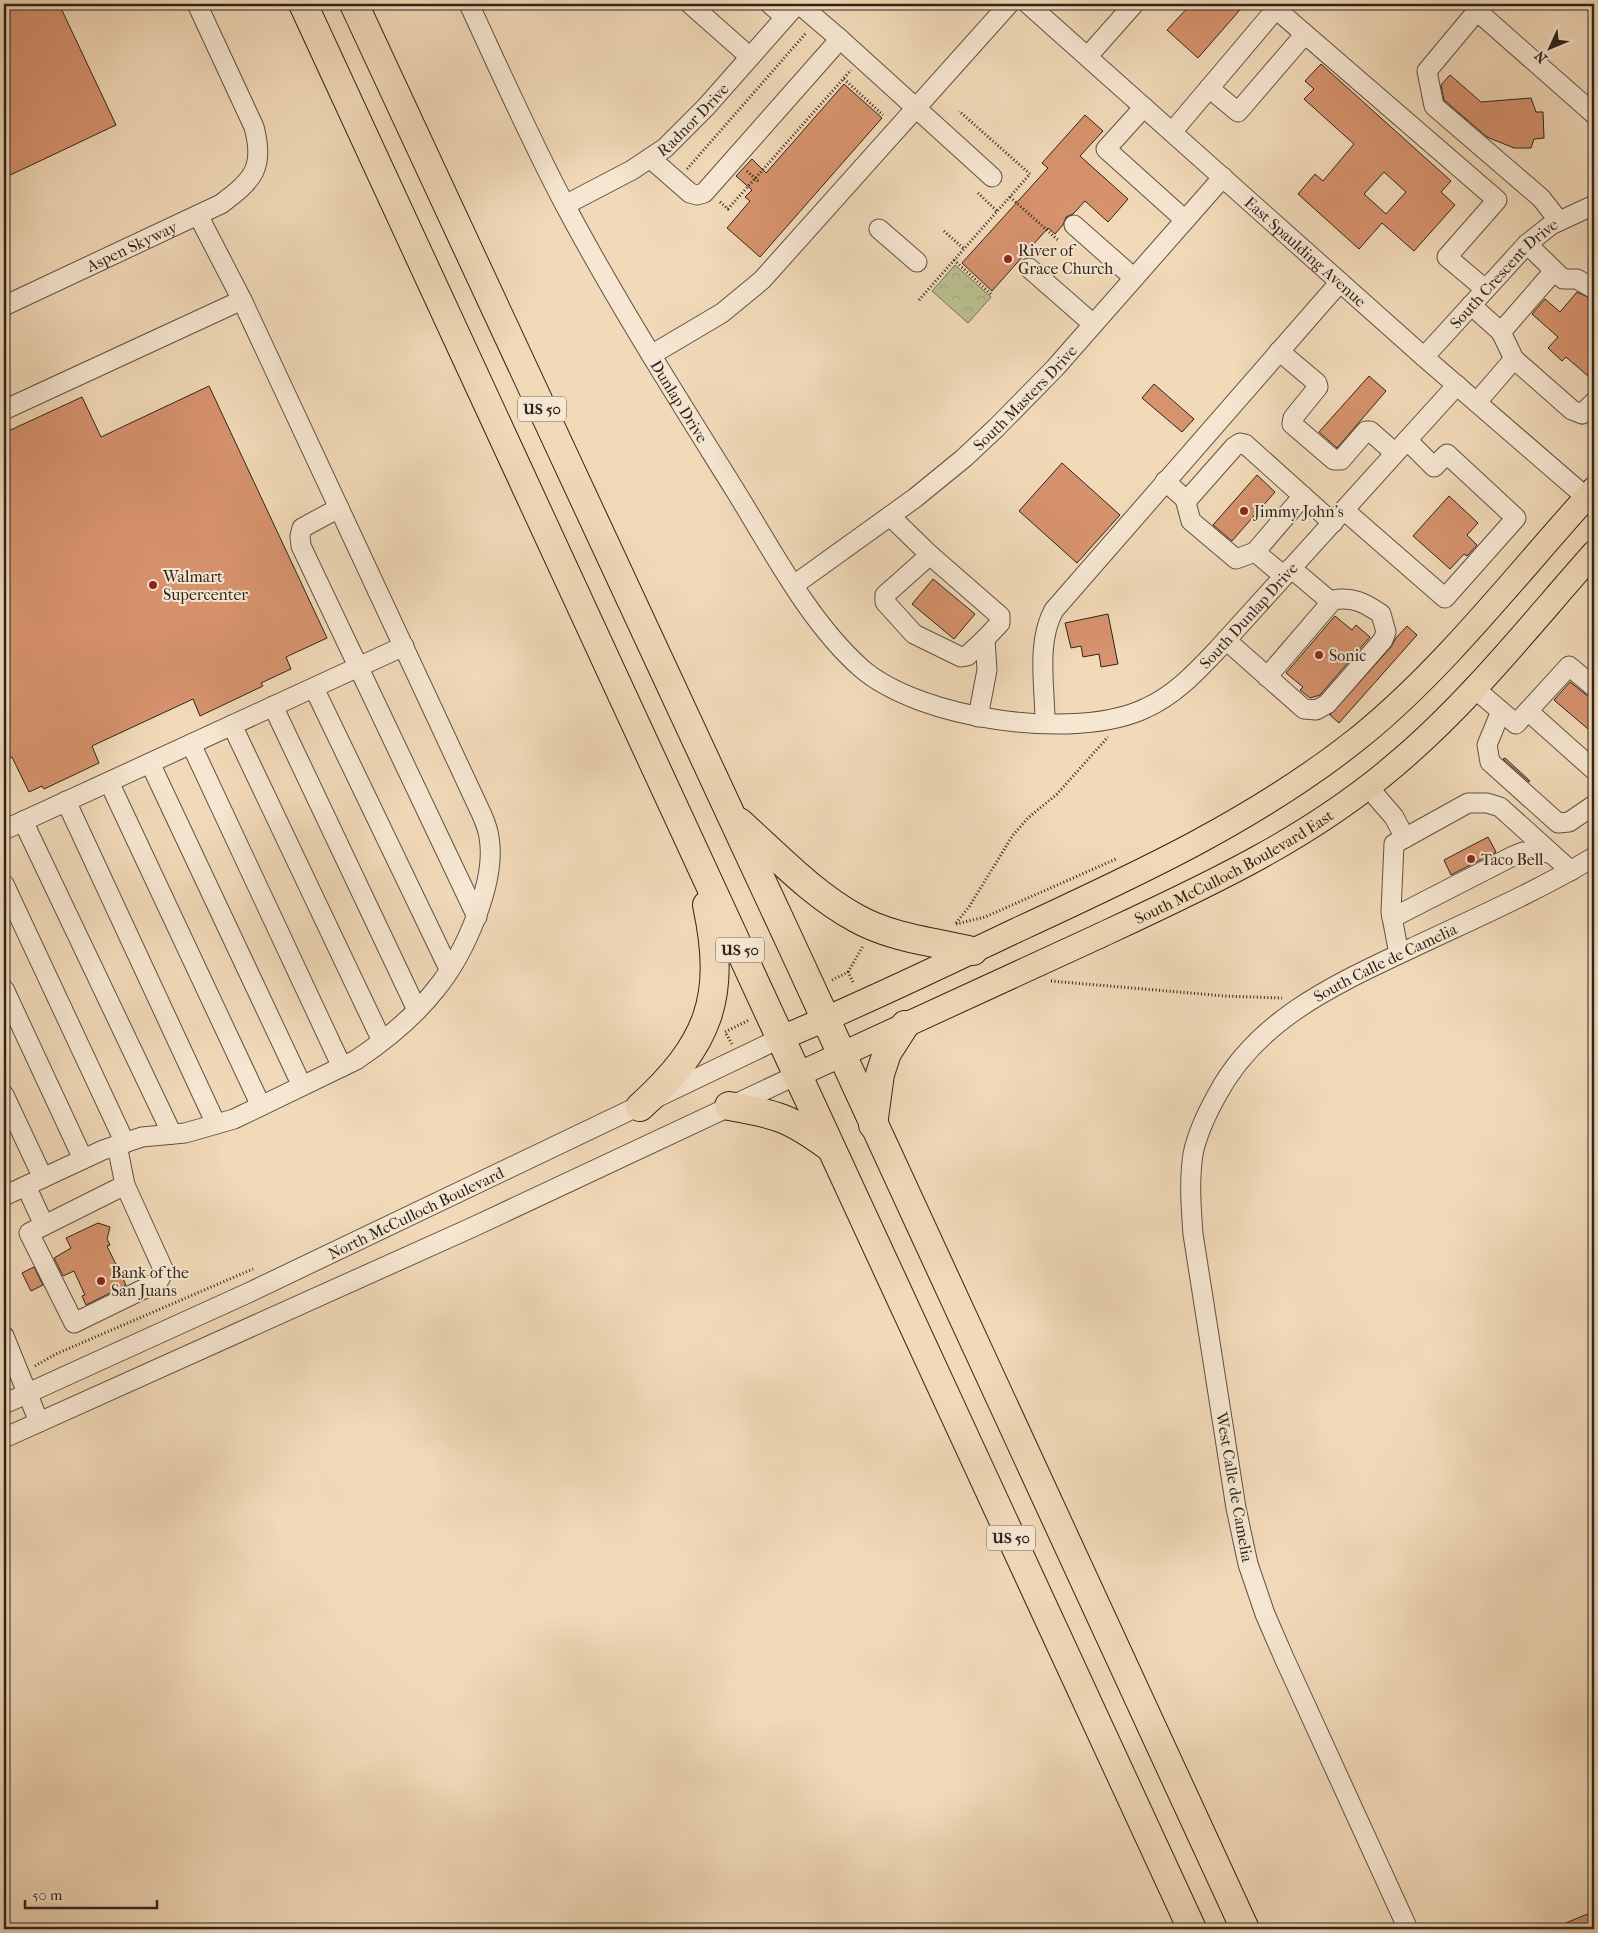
<svg xmlns="http://www.w3.org/2000/svg" width="1598" height="1933" font-family="'IM FELL French Canon',serif">
<style>
.forest{fill:url(#forest-crowns);stroke:#747256}
.building{fill:#d7936e;stroke:#2d241c;fill-rule:evenodd}
.lines{fill:none;stroke-linecap:round;stroke-linejoin:round}
.minor-casing{stroke:#5e5243;stroke-width:21}
.major-casing{stroke:#2d241c;stroke-width:26}
.highway-casing{stroke:#2d241c;stroke-width:30}
.path{stroke:#2d241c;stroke-width:3;stroke-dasharray:1 2.5;stroke-linecap:butt}
.minor{stroke:#f7e7d2;stroke-width:19}
.major{stroke:#f2dab9;stroke-width:24}
.highway{stroke:#f2dab9;stroke-width:28}
.poi-dot{fill:#8f2418;stroke:#f7e7d2;stroke-width:2}
.labels{text-anchor:middle;stroke-width:4;stroke-linejoin:round;paint-order:stroke}
.shield{fill:#f7e7d2;stroke:#6a5e53;stroke-width:1}
.shield-label{font-size:15px;font-weight:bold;fill:#2d241c}
.street-label{font-size:16px;fill:#2d241c;stroke:#f7e7d2}
.poi-label{font-size:16px;fill:#2d241c;stroke:#f7e7d2;text-anchor:start}
</style>
<defs>
<pattern id="forest-crowns" width="20" height="18" patternUnits="userSpaceOnUse" patternTransform="scale(1.25)"><rect width="20" height="18" fill="#bac08f"/><path d="M2 6a3 3 0 1 1 6 0M12 15a3 3 0 1 1 6 0" fill="none" stroke="#a0a57b"/></pattern>
</defs>
<rect width="100%" height="100%" fill="#f2dab9"/>
<filter id="stains"><feTurbulence type="fractalNoise" baseFrequency=".004" numOctaves="4"/><feColorMatrix values="0 0 0 0 .2 0 0 0 0 .09 0 0 0 0 .02 0 0 0 .5 -.17"/></filter>
<radialGradient id="worn" r=".72"><stop offset=".6" stop-color="#630" stop-opacity="0"/><stop offset="1" stop-color="#630" stop-opacity=".3"/></radialGradient>
<!-- forest -->
<path class="forest" d="M955,265l36,32 -23,26 -36,-32z"/>
<!-- building -->
<g class="building">
<path d="M4,4h55l57,121 -112,53z"/>
<path d="M1191,4h54l-47,54 -31,-28z"/>
<path d="M1321,64l130,117 -10,11 14,13 -41,46 -32,-28 -23,26 -61,-55 17,-20 8,7 31,-37 -50,-45 10,-10 -9,-8zM1384,172l22,20 -20,22 -22,-20z"/>
<path d="M1450,75l31,27 50,-4 5,14h7l1,26 -10,1 -3,9h-17l-27,-11 -43,-37 -3,-15z"/>
<path d="M844,84l38,34 -122,139 -33,-29 23,-27 -5,-4 7,-7 -16,-14 16,-17 14,14z"/>
<path d="M1085,115l18,16 -23,25 48,43 -20,23 -23,-21 -12,13 -7,3 -3,8 -8,9 -7,-6 -56,63 -30,-28 86,-95 -6,-5z"/>
<path d="M1577,292l17,8v70l-6,6 -22,-19 -4,4 -14,-13 10,-11 -26,-23 13,-15 15,13z"/>
<path d="M1369,376l17,15 -49,57 -18,-16z"/>
<path d="M1154,384l40,35 -12,13 -40,-34z"/>
<path d="M209,386l118,252 -41,19 5,12 -30,14 2,3 -63,30 -7,-17 -101,47 7,17 -55,26 -2,-3 -13,6 -17,-35 -8,4v-328l78,-36 19,40z"/>
<path d="M1062,463l58,52 -43,48 -58,-52z"/>
<path d="M1257,475l18,17 -43,49 -19,-16z"/>
<path d="M1449,496l29,27 -11,12 10,10 -10,11 -3,-2 -14,15 -37,-33z"/>
<path d="M933,579l42,35 -21,25 -42,-35z"/>
<path d="M1108,614l10,50 -17,3 -2,-13 -16,3 -2,-11 -10,2 -6,-25z"/>
<path d="M1335,616l17,14 4,-5 14,12 -50,58 -10,3 -10,-8 3,-3 -17,-14z"/>
<path d="M1407,626l10,9 -78,88 -9,-8 61,-68 5,-9z"/>
<path d="M1570,682l24,19v33l-40,-34z"/>
<path d="M1505,758l25,23 -1,1 -26,-23z"/>
<path d="M1488,837l8,15 -45,23 -7,-15z"/>
<path d="M98,1223l12,4 -3,12 3,6 -3,1 19,39 -40,20 -4,-9 3,-1 -11,-24 -11,5 -9,-18 17,-10 -5,-10z"/>
<path d="M34,1267l9,18 -12,6 -9,-18z"/>
<path d="M1590,1913l4,16h-43z"/>
</g>
<g class="lines">
<!-- minor casing -->
<g class="minor-casing">
<g id="minor">
<path id="s1" d="M469,4c31,67 61,135 96,201 51,96 110,189 168,282 37,59 75,134 128,181 58,51 215,74 285,40 29,-13 50,-36 72,-59l239,-264"/>
<path d="M690,4l60,53"/>
<path d="M770,4l15,13"/>
<path d="M799,4l41,35"/>
<path id="s2" d="M1028,4l396,353 170,147"/>
<path d="M1088,56l46,-52"/>
<path d="M1209,88l29,24 67,-78"/>
<path d="M1144,107l-38,42 79,71"/>
<path d="M1172,132l104,-123 221,191 -50,57 38,32"/>
<path d="M650,158l40,35 7,2 7,-2 136,-154 152,138"/>
<path id="s3" d="M565,205l67,-35 33,-22 41,-41 91,-103"/>
<path d="M1559,221l-18,-23 -107,-92 -7,-35 50,-60 117,103"/>
<path d="M1074,225l60,53"/>
<path d="M879,229l38,33"/>
<path d="M1527,244l36,35h14l17,10"/>
<path d="M1029,268l64,56"/>
<path d="M1471,305l30,27 53,-61"/>
<path id="s4" d="M4,306l217,-102c32,-24 44,-36 33,-77l-57,-123"/>
<path d="M1501,332l13,27 58,51 10,4 12,-12"/>
<path d="M1279,351l38,32 1,4 -25,31 -1,6 42,36h7l25,-29h4l25,22"/>
<path d="M651,355l71,-42 40,-33 247,-276"/>
<path id="s5" d="M1424,357l103,-113 24,-19 43,-20"/>
<path d="M1477,402l37,-43"/>
<path d="M4,410l238,-110"/>
<path d="M1165,481l20,18 4,-1 45,-51 6,-4 5,1 88,79"/>
<path d="M1185,499l6,22 45,38 19,-7 48,-56"/>
<path d="M339,508l-37,20 -2,8 1,10 176,371"/>
<path d="M1344,510l101,88 71,-80 -69,-64 -13,13 -27,-27"/>
<path d="M890,516l40,39 -45,40v7l29,32 47,23 6,-1 18,-17 2,31 -9,47"/>
<path d="M1255,552l29,24"/>
<path d="M930,555l70,61v7l-15,16"/>
<path d="M1291,568l40,34"/>
<path id="s6" d="M794,585l121,-87 49,-40 32,-30 59,-60 168,-191"/>
<path d="M1226,640l78,69 12,1 11,-6 56,-64 3,-8 -5,-18c-16,-11 -29,-18 -48,-14l-66,77"/>
<path d="M314,688l135,281"/>
<path d="M1474,688l42,36 53,-58 25,21"/>
<path d="M273,706l144,304"/>
<path d="M1501,711l-14,34 3,17 68,61 11,-1 25,-17"/>
<path d="M1528,711l66,59"/>
<path d="M1045,722c0,-35 -9,-80 9,-112l286,-328"/>
<path d="M232,725l150,316"/>
<path d="M191,744l151,323"/>
<path d="M150,763l152,323"/>
<path d="M109,782l152,324"/>
<path d="M1368,787l26,30 11,21"/>
<path d="M66,801l150,323"/>
<path d="M23,821l149,313"/>
<path d="M4,830l400,-184"/>
<path d="M4,884l121,259"/>
<path d="M1392,918l121,-62 10,-4 28,1"/>
<path d="M1399,954l-8,-42 3,-68 74,-41h19l13,4 71,64"/>
<path d="M4,989l79,170"/>
<path d="M4,1095l39,83"/>
<path d="M117,1145l8,40 39,86 -6,11 -84,41 -45,-90 96,-48"/>
<path d="M26,1186l18,39"/>
<path d="M4,1196l99,-46 39,-13 43,-4 49,-14 122,-59c30,-20 58,-43 80,-71 28,-34 61,-107 53,-152 -1,-8 -4,-15 -7,-22l-240,-515 -44,-85"/>
<path d="M4,1336l35,86"/>
<path id="s7" d="M4,1404l244,-111 533,-255"/>
<path d="M4,1438l469,-211 324,-152"/>
<path id="s8" d="M1408,1929l-123,-269 -20,-46 -17,-50 -12,-56 -43,-274c-2,-27 -4,-53 0,-80 4,-20 14,-41 24,-59 41,-77 119,-111 195,-147 61,-29 124,-56 182,-91"/>
</g>
</g>
<!-- major casing -->
<g class="major-casing">
<g id="major">
<path d="M781,1038c80,-33 158,-71 236,-108 119,-55 241,-111 344,-194 85,-69 159,-166 233,-247"/>
<path id="s9" d="M797,1075c100,-45 200,-91 300,-138 105,-49 209,-96 298,-172 74,-62 135,-140 199,-212"/>
</g>
</g>
<!-- highway casing -->
<g class="highway-casing">
<g id="highway">
<path d="M303,4l889,1925"/>
<path d="M354,4l437,940 454,985"/>
<path d="M739,822c37,33 73,72 117,96 35,20 79,24 117,33"/>
<path d="M729,1106c47,8 61,12 99,40"/>
<path d="M640,1107c69,-63 87,-109 67,-202"/>
<path d="M873,1125l7,-51 7,-21 18,-28"/>
</g>
</g>
<!-- path -->
<g class="path">
<path d="M844,79l39,36"/>
<path d="M687,169l119,-136"/>
<path d="M747,171l12,11"/>
<path d="M978,193l19,18"/>
<path d="M1010,197l48,43"/>
<path d="M720,202l8,7 123,-139"/>
<path d="M944,231l20,18"/>
<path d="M954,260l37,34"/>
<path d="M919,300l111,-126 -71,-63"/>
<path d="M956,923l13,-16 44,-72 15,-17 29,-24 51,-57"/>
<path d="M956,924l29,-7 131,-58"/>
<path d="M848,972l15,-26"/>
<path d="M832,980l16,-8 6,12"/>
<path d="M1051,981l174,15 57,2"/>
<path d="M732,1044l-7,-12 24,-12"/>
<path d="M35,1366l21,-12 197,-85"/>
</g>
<!-- minor -->
<use href="#minor" class="minor"/>
<!-- major -->
<use href="#major" class="major"/>
<!-- highway -->
<use href="#highway" class="highway"/>
</g>
<!-- markers -->
<g class="poi-dot">
<circle cx="1008" cy="259" r="5"/>
<circle cx="1244" cy="511" r="5"/>
<circle cx="153" cy="585" r="5"/>
<circle cx="1319" cy="655" r="5"/>
<circle cx="1471" cy="859" r="5"/>
<circle cx="101" cy="1281" r="5"/>
</g>
<g class="labels">
<!-- shield labels -->
<g class="shield">
<rect x="518" y="396.5" width="48" height="25" rx="4"/>
<rect x="716" y="937.5" width="48" height="25" rx="4"/>
<rect x="987" y="1525.5" width="48" height="25" rx="4"/>
</g>
<g class="shield-label">
<text x="542" y="414">US 50</text>
<text x="740" y="955">US 50</text>
<text x="1011" y="1543">US 50</text>
</g>
<!-- street labels -->
<g class="street-label">
<text dy="6" stroke="none"><textPath href="#s3" startOffset="155">Radnor Drive</textPath></text>
<text dy="6" stroke="none"><textPath href="#s4" startOffset="141">Aspen Skyway</textPath></text>
<text dy="6" stroke="none"><textPath href="#s2" startOffset="372">East Spaulding Avenue</textPath></text>
<text dy="6" stroke="none"><textPath href="#s5" startOffset="116">South Crescent Drive</textPath></text>
<text dy="6" stroke="none"><textPath href="#s6" startOffset="298">South Masters Drive</textPath></text>
<text dy="6" stroke="none"><textPath href="#s1" startOffset="450">Dunlap Drive</textPath></text>
<text dy="6" stroke="none"><textPath href="#s1" startOffset="1211">South Dunlap Drive</textPath></text>
<text dy="6" stroke="none"><textPath href="#s9" startOffset="484">South McCulloch Boulevard East</textPath></text>
<text dy="6" stroke="none"><textPath href="#s8" startOffset="1096">South Calle de Camelia</textPath></text>
<text dy="6" stroke="none"><textPath href="#s7" startOffset="454">North McCulloch Boulevard</textPath></text>
<text transform="translate(1235 1487) rotate(80)" y="6">West Calle de Camelia</text>
</g>
<!-- poi labels -->
<g class="poi-label">
<text x="1018" y="256">River of<tspan x="1018" dy="18">Grace Church</tspan></text>
<text x="1254" y="517">Jimmy John's</text>
<text x="163" y="582">Walmart<tspan x="163" dy="18">Supercenter</tspan></text>
<text x="1329" y="661">Sonic</text>
<text x="1481" y="865">Taco Bell</text>
<text x="111" y="1278">Bank of the<tspan x="111" dy="18">San Juans</tspan></text>
</g>
</g>
<!-- margin -->
<rect width="1598" height="1933" fill="none" stroke="#f2dab9" stroke-width="20"/>
<rect x="5" y="5" width="1588" height="1923" fill="none" stroke="#2d241c" stroke-width="2.5"/>
<rect x="10" y="10" width="1578" height="1913" fill="none" stroke="#2d241c"/>
<!-- north arrow -->
<g transform="translate(1550 48) rotate(226)" stroke="#f7e7d2" stroke-width="4" paint-order="stroke">
<path d="M0-4L9 19L0 12L-9 19Z" fill="#2d241c"/>
<text y="-8" font-size="14" font-weight="bold" text-anchor="middle" fill="#2d241c">N</text>
</g>
<!-- scale -->
<path d="M25 1900v8h132v-8" fill="none" stroke="#2d241c" stroke-width="2.5"/>
<text x="32" y="1900" font-size="15" fill="#2d241c" stroke="#f7e7d2" stroke-width="4" paint-order="stroke">50 m</text>
<rect width="100%" height="100%" filter="url(#stains)"/>
<rect width="100%" height="100%" fill="url(#worn)"/>
</svg>
